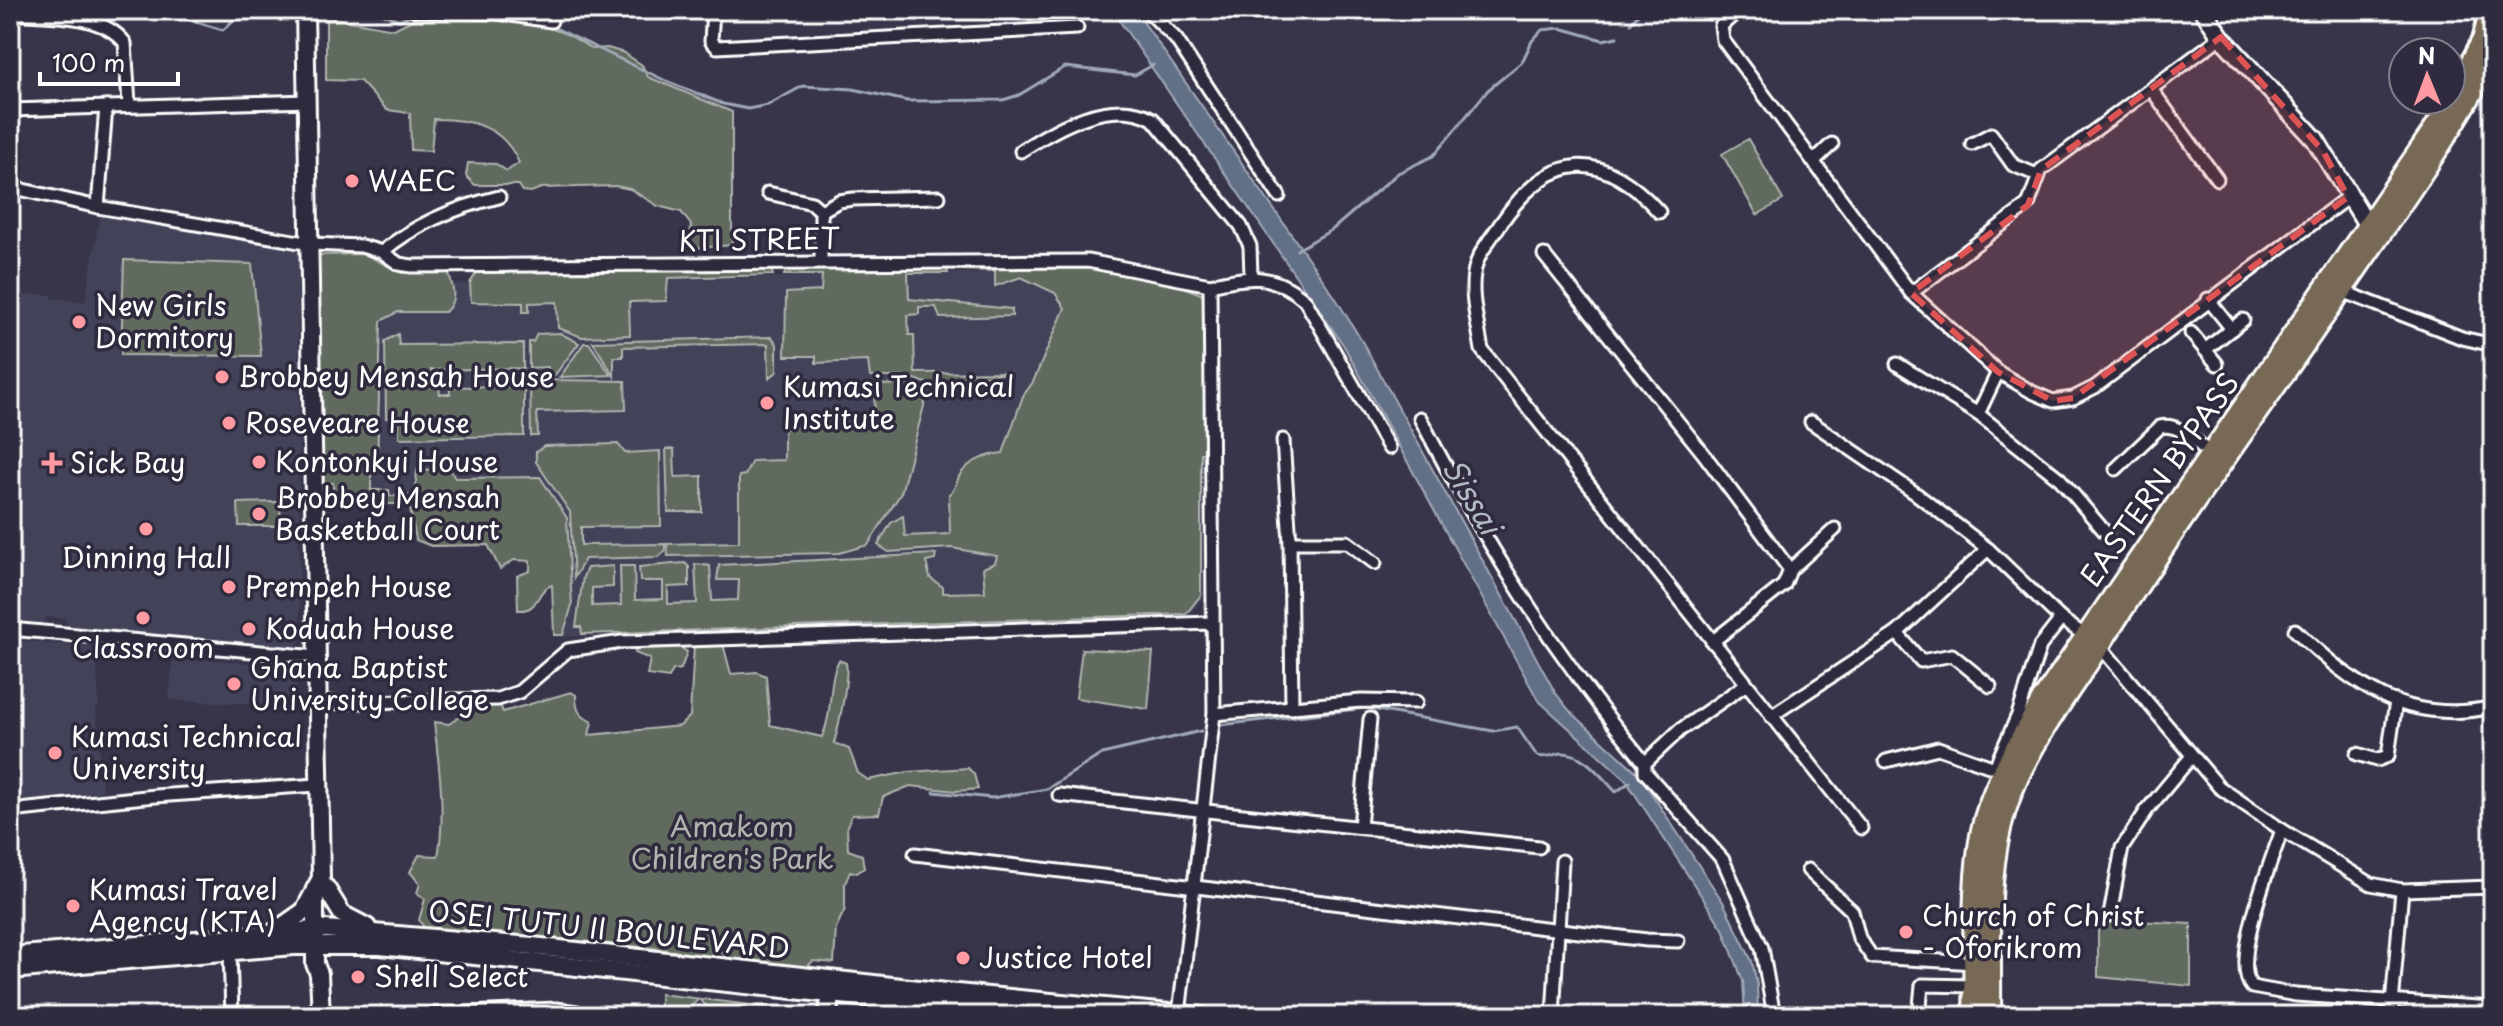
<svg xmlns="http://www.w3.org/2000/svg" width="2503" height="1026" font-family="'Playpen Sans',sans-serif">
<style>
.built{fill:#434259}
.green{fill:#606b5f;stroke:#b0b5af;stroke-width:2}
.water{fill:#627087;stroke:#a1a9b7;stroke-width:2}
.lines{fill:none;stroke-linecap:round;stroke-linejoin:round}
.stream{stroke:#a1a9b7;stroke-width:3}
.street-casing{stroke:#fff;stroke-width:17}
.secondary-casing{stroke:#fff;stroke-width:22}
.highway-casing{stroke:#fff;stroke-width:26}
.street{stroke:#2f2a3d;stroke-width:11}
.secondary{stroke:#2f2a3d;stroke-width:16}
.highway{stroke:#776954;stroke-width:20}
.marked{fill:#de5353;fill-opacity:0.2;stroke:#de5353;stroke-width:6;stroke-dasharray:16 10;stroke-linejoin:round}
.poi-dot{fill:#ff9aa2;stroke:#2f2a3d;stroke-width:3}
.labels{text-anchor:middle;stroke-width:7;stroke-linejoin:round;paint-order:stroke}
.poi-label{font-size:28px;fill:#fff;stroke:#2f2a3d;text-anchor:start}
.street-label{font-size:28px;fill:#fff;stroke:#2f2a3d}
.park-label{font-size:28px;fill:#b0b5af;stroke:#2f2a3d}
.water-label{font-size:30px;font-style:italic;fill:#b0b8c3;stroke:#2f2a3d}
</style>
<rect width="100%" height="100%" fill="#38354a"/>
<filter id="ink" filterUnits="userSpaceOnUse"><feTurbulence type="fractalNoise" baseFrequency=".0125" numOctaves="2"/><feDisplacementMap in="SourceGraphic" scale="16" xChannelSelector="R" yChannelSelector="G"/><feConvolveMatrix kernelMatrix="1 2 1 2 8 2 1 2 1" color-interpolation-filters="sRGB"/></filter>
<g filter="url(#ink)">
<!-- built -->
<g class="built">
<path d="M100,216l198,31 2,394 -5,6 -219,-17 -8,-4 -3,-8 -18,-1 -8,9 -29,-2v-329h42v3l33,4z"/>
<path d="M1063,271l140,36 1,288 -14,20 -637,22 -2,-138 -218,5 -4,-199 20,-19z"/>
<path d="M10,640l86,7 3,57 -3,5 7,88 -93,9z"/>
<path d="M173,656l124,12v38l-128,-6z"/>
</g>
<!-- green -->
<g class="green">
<path d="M420,16l116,7 33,12 23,14 16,-1 16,5 18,12 6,12 84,35v133l-36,3 -8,-4 3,-19 -10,-13 -23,-6 -28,-17 -15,-3 -74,2 -10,4 -9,-1 -4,-6h-43l-9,-9 2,-13 28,1 11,7 12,-8c-16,-37 -47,-44 -85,-44l-3,32 -20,-1 -1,-37 -23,-3 -27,-29 -34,-1v-63l68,12z"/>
<path d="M1748,139l35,61 -26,15 -35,-61z"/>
<path d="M365,254l36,19h48c3,13 10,26 -4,39h-47l-17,9 -4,148 -6,1v20h18l1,6 25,-1 2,-25 32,-1 6,9 85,-1 27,41 5,87 -9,30h-9l-2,-50c-17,5 -12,27 -34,25l-1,-34 13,-5v-10l-16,-1 -14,9 -12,-24 -57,1 -15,-6 -7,-36h-76v-21h-12l-4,-228z"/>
<path d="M124,260l128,4 9,92 -140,-1z"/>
<path d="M770,266l3,9 -105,3 -2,23 -37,1 1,33 -48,2 -24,-9 -1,-26 -28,1v9h-6v-9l-52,-1 -1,-19 7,-11z"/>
<path d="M1088,266l89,18 26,11 3,158h-5v142l-15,19 -604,20 -1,-7h-5l7,-50 4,-9 26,-2v21l-21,1v18l29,-1 -1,-39h14l1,34 28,-1v-18h-23l-1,-14 46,-4 4,4v19l-21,1v17l29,-1 -2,-39 15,2 2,35 26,-1 1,-20h-22l2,-15 217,-11 -1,6 -9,2 4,16 13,9v6l42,-1 -2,-24 12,-5 2,-7 -46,-8 -62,4 -11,-7 13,-22 12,-7 2,20 45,-2 -1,-40c9,-7 6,-14 13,-22 9,-12 28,-18 41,-19l20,-57 10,-14 32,-74 -10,-15 -34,-16 -26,9v-15l-38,-1z"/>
<path d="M787,267l160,2 1,4h-40l1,26 103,10v7l-72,2 -4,-11h-17v7l-11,1 1,20h5l1,38 96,-1 -80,13 -21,-8h-40l-2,-16 -52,2v-7h-31l1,-63 35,-2 1,-16h-38z"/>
<path d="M560,333l19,10 -28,37 74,1 1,29 -89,2 1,24h-7l-1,-51h19l-1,-18 -19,1v-26h4l4,-8z"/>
<path d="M398,334l1,11 124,-1v24l-92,2 1,17 7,1 1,6h10v-7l74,-1v50l-125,2v-19l-13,-1 -1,-77z"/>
<path d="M772,337l5,7v28l-8,6 -1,-34 -145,3v10h-9v19l-21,-34z"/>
<path d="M584,343h5l22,32 -51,2z"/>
<path d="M913,384l10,7 2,11 -24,91 -33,52 -29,8 -171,3 -1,-12 72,-2v-66l6,-1 7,-14 32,-1v-31l84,-9 7,-3 -1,-32z"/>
<path d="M618,444l7,9 35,-2 1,75 -80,1v18l84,-1v7l-6,6 -74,2 -11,19 -4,-66 -34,-50v-10l8,-6z"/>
<path d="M666,449h8l1,28 27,-1v36h-34z"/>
<path d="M280,502l1,24h-42l-1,-23z"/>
<path d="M637,644l40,1 10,7 -6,17 -8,1 -4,8 -22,-3 3,-16 -15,-6z"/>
<path d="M723,644l8,30 26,-2 9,4 4,49 52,12c12,-26 5,-55 17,-77l7,3c3,15 -7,63 -12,80l15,6 9,24 10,7 40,-8 60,-4 6,6 4,15 -22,2 -46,-5 -27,11 -4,17 -27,1 -5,11 1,24 14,5 2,13 -7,5 -7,-2 -5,13v25l-9,19 -2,35 -21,-2 -10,10 -76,-9 -4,-10h-5l-4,5 -60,-9 -230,-21 -5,-7 6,-21 -8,-6 3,-9 -10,-12 9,-17 19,1c8,-45 1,-89 -4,-134l15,2 28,-20 23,1 3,7 68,-20 5,3c0,14 2,20 16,27l-3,13 91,-9 10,-10 4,-71z"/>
<path d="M1082,649l71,3 -5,57 -72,-11z"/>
<path d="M2098,919l93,5v62l-93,-9z"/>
<path d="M660,994l123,15 14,7h-80l-18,-17 -20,17 -19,-11z"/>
</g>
<!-- water -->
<path class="water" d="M1112,10h23l200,287 28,46 192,349 14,18 69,63 85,129 29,59 5,23 1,32h-13l-2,-35 -20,-52 -98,-150 -87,-79 -194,-354z"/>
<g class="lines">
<!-- stream -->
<g class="stream">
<path d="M130,10l8,4 25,-2 60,18 21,-20"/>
<path d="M374,10l25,10 16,-6"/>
<path d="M1631,23l10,-13"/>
<path d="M549,25l117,56 57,23 25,5 20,-4 35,-19 50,3 54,12 96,-1 16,-5 46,-28 70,8 18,-10"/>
<path d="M1297,250l36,-21 65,-56 35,-17 55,-66 34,-28 10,-21 10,-11 18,-2 43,12 14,-3"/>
<path d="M1220,725l146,-17 127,23 24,-4 20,29c11,3 15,-2 25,-3 22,-1 41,26 54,39l14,-10"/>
<path d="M934,792l58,6 55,-9 55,-35 99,-23"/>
</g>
<!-- street casing -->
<g class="street-casing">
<g id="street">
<path d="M415,10l77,2 59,9"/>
<path d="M713,10l-2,31 6,6 360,-19"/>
<path d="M1147,10l29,29 103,157"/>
<path d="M1739,10l-18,16 2,14 188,253 87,79 34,20 21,9 20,-3 22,-11 253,-190"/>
<path d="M10,13c35,3 92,-1 115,30l4,61"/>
<path d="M2151,89l66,90"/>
<path d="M10,110l298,-9"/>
<path d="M1972,144l19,-10 22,31 24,10"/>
<path d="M1021,151c35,-23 90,-55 132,-32l88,107 9,20 1,30"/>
<path d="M1814,161l18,-17"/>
<path d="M10,187l88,20 213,37 50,2 21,6 17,12 13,2 676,-5 122,24"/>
<path d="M768,193l44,10 9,8v51"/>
<path d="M98,207l8,-100"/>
<path d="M821,211l18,-10 14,-2 86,-2"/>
<path d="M1659,212c-58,-64 -109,-61 -158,11 -8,13 -21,27 -25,42 -8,25 2,59 6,85l379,478"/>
<path d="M382,252c34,-29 75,-45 117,-55"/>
<path d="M1544,255l159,198 87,117 -6,15 -72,57"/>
<path d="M1210,285c38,-9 62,-13 95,15l84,148"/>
<path d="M2342,291l120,47 31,7"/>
<path d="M1911,293l117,-88 13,-35 180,-133"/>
<path d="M2208,299l24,30"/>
<path d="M2191,333l26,31"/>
<path d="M2205,350l38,-30"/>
<path d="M1897,364l81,50 20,-42"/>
<path d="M1978,414l82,65 46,54"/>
<path d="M1420,418c65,125 134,236 225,345"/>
<path d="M1811,422l104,71 73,56 73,70 38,26 120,142 63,43 89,54 31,6 91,-3"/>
<path d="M1283,440l7,102 2,166"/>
<path d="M2116,469l44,-42c19,-5 35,15 50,26"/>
<path d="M1290,542h57l28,21"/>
<path d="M1790,570l45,-41"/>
<path d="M10,629l307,28"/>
<path d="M2295,630c59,56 112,96 198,77"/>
<path d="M1897,633l24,28 31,-6 38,31"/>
<path d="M1745,685l-65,45 -35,33v9l78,88 39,88 12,68"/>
<path d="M317,703l181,-4 21,-7 49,-42 54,-8 590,-19"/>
<path d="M1214,714l147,-13 55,1"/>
<path d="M1771,716l126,-83 91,-84"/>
<path d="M2357,754l20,6 11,-4 8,-55"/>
<path d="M1886,761l52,-13 54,19 4,-2 22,-50 22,-69 21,-27"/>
<path d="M1059,795l480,52"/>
<path d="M10,811l145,-15 162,-11"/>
<path d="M1360,827l10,-108"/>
<path d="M2282,830c-10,29 -52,133 -30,157l44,8 197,13"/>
<path d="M915,854l732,86 31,1"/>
<path d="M1808,870l44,41 7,27 13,19 104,6"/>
<path d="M2110,915l12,-67 25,-38 45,-54"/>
<path d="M230,951l2,65"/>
<path d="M1179,1014l35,-300 -4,-429"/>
<path d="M404,1016l152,-7 21,3 6,4"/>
<path d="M1553,1016l9,-155"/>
<path d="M1919,1016l3,-31 53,1"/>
<path d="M2391,1016l11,-126"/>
</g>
</g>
<!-- secondary casing -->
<g class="secondary-casing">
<g id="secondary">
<path d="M305,10l16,868 -6,11v75l4,10 2,42"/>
<path d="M2203,10l18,27 94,102 53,87"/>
<path d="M326,888l16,26 25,13"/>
<path d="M277,930l27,-19 11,-21"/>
<path d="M10,956l315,-27 207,17 414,46 255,24"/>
<path d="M10,970l284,-24h86l657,70"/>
<path d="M827,1016l6,-30"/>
</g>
</g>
<!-- highway casing -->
<g class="highway-casing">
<g id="highway">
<path d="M1974,1016c2,-61 -4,-126 8,-186 10,-46 38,-88 60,-129l398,-580 43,-81 8,-30"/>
<path d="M1990,1016c1,-61 -4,-127 10,-187 15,-68 63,-128 100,-185 83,-131 176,-257 263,-385 46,-67 92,-132 130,-204"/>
</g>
</g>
<!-- street -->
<use href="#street" class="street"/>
<!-- secondary -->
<use href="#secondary" class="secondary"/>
<!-- highway -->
<use href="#highway" class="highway"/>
</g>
</g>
<!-- marked area -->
<path class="marked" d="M2221,37l102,114 25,46 -275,201 -20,3 -55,-29 -87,-79 117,-88 13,-35z"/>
<!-- markers -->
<g class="poi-dot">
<circle cx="352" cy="181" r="8"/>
<circle cx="79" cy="322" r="8"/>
<circle cx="222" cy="377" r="8"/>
<circle cx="767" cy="403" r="8"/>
<circle cx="229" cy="423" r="8"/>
<circle cx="259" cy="462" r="8"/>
<path d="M48 451h8v8h8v8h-8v8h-8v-8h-8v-8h8z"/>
<circle cx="259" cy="514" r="8"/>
<circle cx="146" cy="529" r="8"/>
<circle cx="229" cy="587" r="8"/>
<circle cx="143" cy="618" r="8"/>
<circle cx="249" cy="629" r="8"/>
<circle cx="234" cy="684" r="8"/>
<circle cx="55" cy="753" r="8"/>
<circle cx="73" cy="906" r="8"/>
<circle cx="1906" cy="932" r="8"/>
<circle cx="963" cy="958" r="8"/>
<circle cx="358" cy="977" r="8"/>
</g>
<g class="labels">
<!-- poi labels -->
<g class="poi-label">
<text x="368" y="191">WAEC</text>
<text x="95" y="316">New Girls<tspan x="95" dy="32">Dormitory</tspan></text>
<text x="238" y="387">Brobbey Mensah House</text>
<text x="783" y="397">Kumasi Technical<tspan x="783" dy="32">Institute</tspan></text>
<text x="245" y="433">Roseveare House</text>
<text x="275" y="472">Kontonkyi House</text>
<text x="70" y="473">Sick Bay</text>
<text x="275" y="508">Brobbey Mensah<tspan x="275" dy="32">Basketball Court</tspan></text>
<text x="146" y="568" text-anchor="middle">Dinning Hall</text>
<text x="245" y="597">Prempeh House</text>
<text x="265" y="639">Koduah House</text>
<text x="143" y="658" text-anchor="middle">Classroom</text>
<text x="250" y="678">Ghana Baptist<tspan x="250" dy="32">University College</tspan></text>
<text x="71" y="747">Kumasi Technical<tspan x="71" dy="32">University</tspan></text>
<text x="89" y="900">Kumasi Travel<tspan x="89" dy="32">Agency (KTA)</tspan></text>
<text x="1922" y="926">Church of Christ<tspan x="1922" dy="32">- Oforikrom</tspan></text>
<text x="979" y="968">Justice Hotel</text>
<text x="374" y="987">Shell Select</text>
</g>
<!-- street labels -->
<g class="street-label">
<text transform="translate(759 240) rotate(-1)" y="10">KTI STREET</text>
<text transform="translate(2160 480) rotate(-55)" y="10">EASTERN BYPASS</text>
<text transform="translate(609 930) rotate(6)" y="10">OSEI TUTU II BOULEVARD</text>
</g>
<!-- park labels -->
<g class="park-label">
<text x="732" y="837">Amakom<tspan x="732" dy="32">Children's Park</tspan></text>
</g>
<!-- water labels -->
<g class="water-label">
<text transform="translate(1471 497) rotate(59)" y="10">Sissai</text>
</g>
</g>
<!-- margin -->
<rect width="2503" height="1026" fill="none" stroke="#2f2a3d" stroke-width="40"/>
<rect x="20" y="20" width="2463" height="986" fill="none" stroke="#fff" stroke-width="3" filter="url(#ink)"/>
<!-- north arrow -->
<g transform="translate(2427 76) rotate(359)"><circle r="38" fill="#2f2a3d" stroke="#827f8b" stroke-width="2"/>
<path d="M0-6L14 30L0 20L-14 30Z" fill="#ff9aa2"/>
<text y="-12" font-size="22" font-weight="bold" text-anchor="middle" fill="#ffffff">N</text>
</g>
<!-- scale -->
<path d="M40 72v12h138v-12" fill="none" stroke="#ffffff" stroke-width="4"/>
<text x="52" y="72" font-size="24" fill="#ffffff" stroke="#2f2a3d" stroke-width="6" paint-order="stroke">100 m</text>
</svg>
